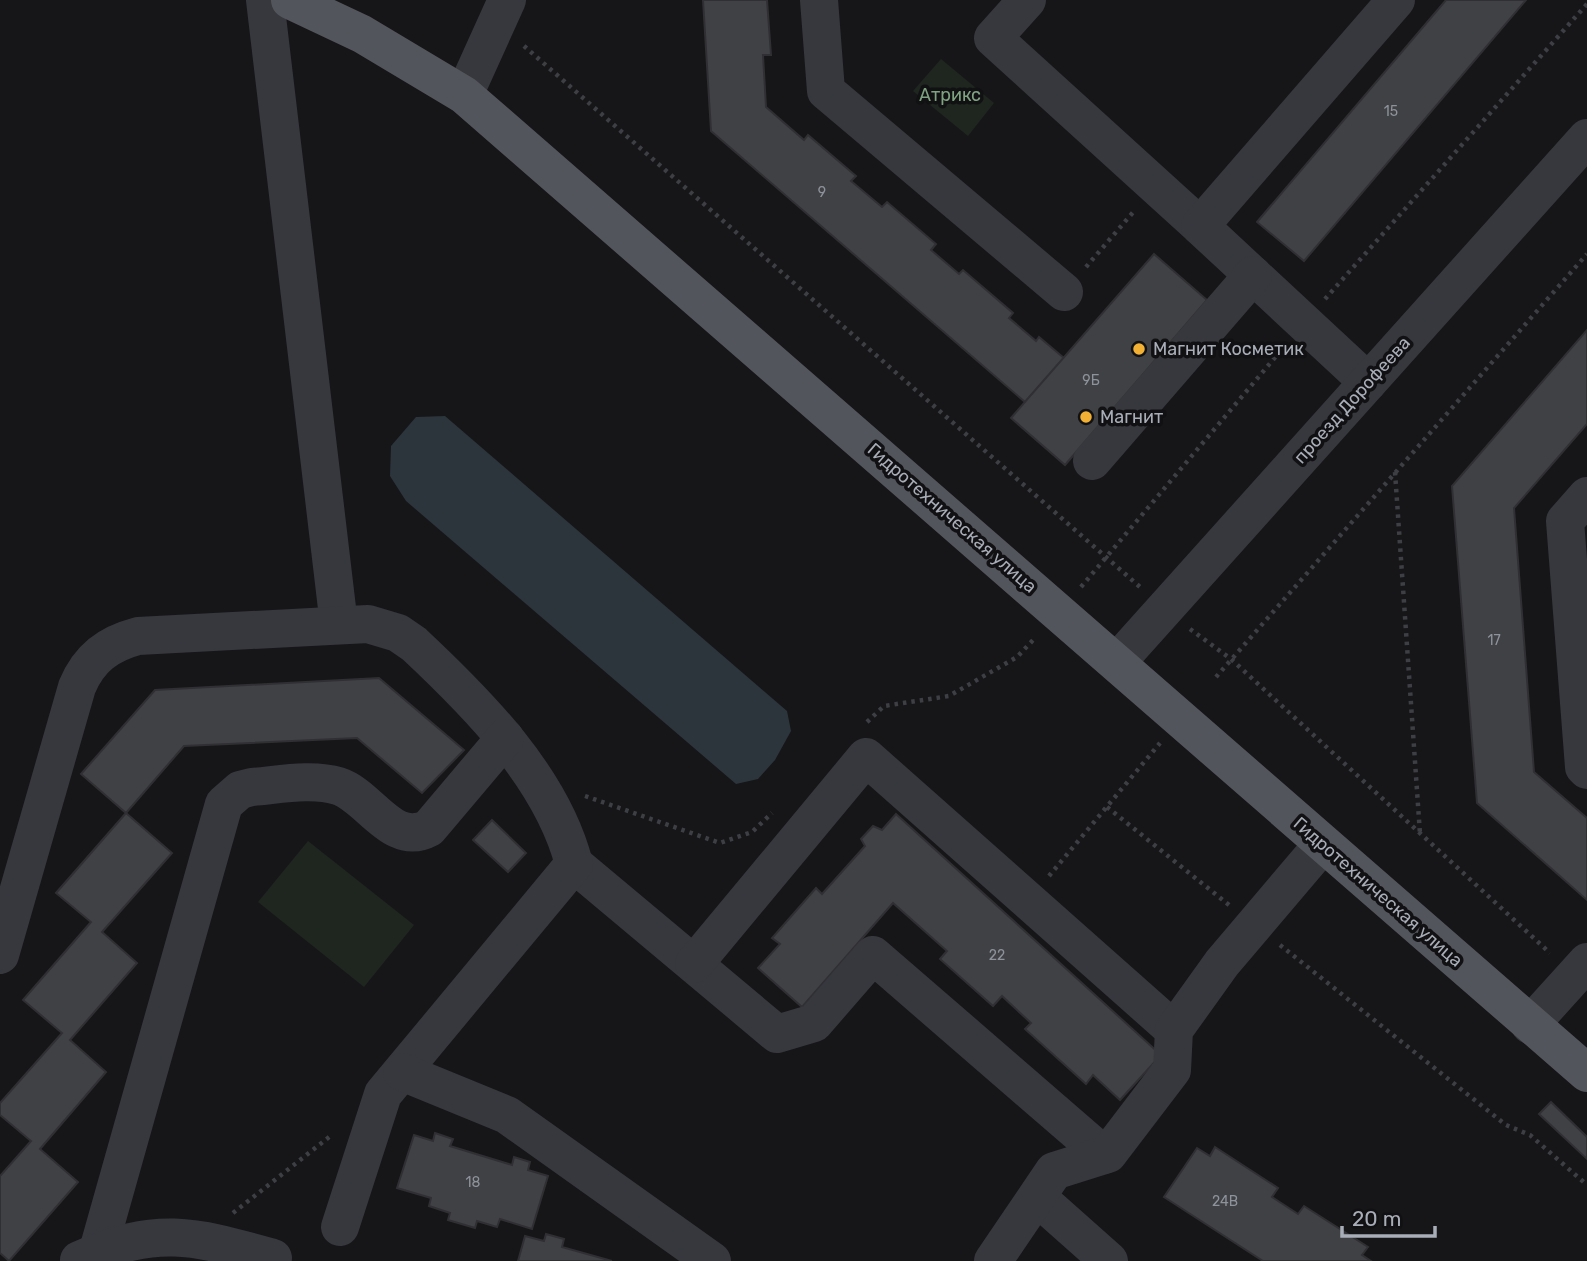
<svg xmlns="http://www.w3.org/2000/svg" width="1587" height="1261" font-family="Rubik,sans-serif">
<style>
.green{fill:#1e261f}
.water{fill:#2c353c}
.building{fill:#404145;stroke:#303034;stroke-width:2}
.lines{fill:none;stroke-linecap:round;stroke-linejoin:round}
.path{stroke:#3d3f44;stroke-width:4.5;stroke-dasharray:3.5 5;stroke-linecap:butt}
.minor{stroke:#37383d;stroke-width:38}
.major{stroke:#53555c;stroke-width:38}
.poi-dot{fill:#f2b134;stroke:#111113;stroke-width:2.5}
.labels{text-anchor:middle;stroke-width:7;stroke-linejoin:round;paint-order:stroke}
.number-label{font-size:14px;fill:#8e929b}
.park-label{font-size:18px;fill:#7fa381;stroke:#111113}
.poi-label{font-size:18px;fill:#a8adb8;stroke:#111113;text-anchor:start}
.street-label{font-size:18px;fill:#a8adb8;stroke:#111113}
</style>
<rect width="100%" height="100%" fill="#161618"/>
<!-- green -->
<g class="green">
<path d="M941,59l53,44 -26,33 -55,-45z"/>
<path d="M308,841l106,84 -50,62 -106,-85z"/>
</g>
<!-- water -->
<path class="water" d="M445,416l342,295 4,20 -16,29 -17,19 -22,5 -330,-283 -16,-25 1,-30 25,-29z"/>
<!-- building -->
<g class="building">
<path d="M703,0h64l4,55h-8l3,52 38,33 4,-5 48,41 -5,5 31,26 5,-5 49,42 -5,6 28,24 4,-4 50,43 -4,5 27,23 3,-4 25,21 -39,44 -314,-271z"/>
<path d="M1446,0h80l-222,261 -47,-39z"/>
<path d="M1154,254l53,46 -142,165 -54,-47z"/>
<path d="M1587,330v94l-73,84 20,264 53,46v82l-110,-97 -25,-317z"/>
<path d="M379,678l85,72 -42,43 -65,-55 -173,8 -58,67 -45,-39 74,-84z"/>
<path d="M126,813l46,40 -70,79 35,31 -67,77 36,32 -66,77 38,33 -69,79 -9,-8v-77l31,-35 -31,-26v-12l62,-70 -39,-33 68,-78 -35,-29z"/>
<path d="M896,814l265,241 -41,45 -27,-25 -7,9 -61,-55 6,-6 -29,-27 -9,10 -53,-47 7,-8 -54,-48 -91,104 -44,-39 22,-24 -8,-6 44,-50 6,6 43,-48 -4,-7 12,-13 9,4z"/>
<path d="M492,820l34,33 -18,19 -35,-32z"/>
<path d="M1551,1102l36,35v22l-48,-45z"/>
<path d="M435,1133l18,6 -3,7 62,19 2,-8 16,5 -2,8 20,6 -16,53 -32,-10 -3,8 -20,-6 -2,7 -27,-8 2,-7 -21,-7 2,-8 -34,-10 17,-53 19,6z"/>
<path d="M1215,1147l63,41 -6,9 26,17 6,-8 64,41 -6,8 9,6h-108l-99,-64 33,-49 13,8z"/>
<path d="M546,1234l18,5 -2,8 50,14h-94l7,-25 19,5z"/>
</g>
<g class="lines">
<!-- path -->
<g class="path">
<path d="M524,46l616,541"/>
<path d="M1086,267l49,-57"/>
<path d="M1325,299l262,-295"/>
<path d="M1395,472l25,362"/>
<path d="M1081,587l202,-239"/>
<path d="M1190,629l41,30 319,294"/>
<path d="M1216,677l371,-423"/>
<path d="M867,722l17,-16 65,-10 68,-39 18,-19"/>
<path d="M585,796l135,47 32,-11 20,-19"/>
<path d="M1107,807l122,98"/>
<path d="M1049,876l111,-133"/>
<path d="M1280,945l226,180 24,10 57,50"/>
<path d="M233,1213l100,-79"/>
</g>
<!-- minor -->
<g class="minor">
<path d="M265,0l74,625"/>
<path d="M819,0l7,91 238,201"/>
<path d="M1027,0l-34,38 207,188"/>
<path d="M464,95l43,-95"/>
<path d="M1368,382l-168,-156 196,-226"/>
<path d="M1092,461l161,-186"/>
<path d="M1587,496l-22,25 19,246 3,3"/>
<path d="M1117,662l470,-524"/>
<path d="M574,864l203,170 37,-11 59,-68 231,200"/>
<path d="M0,955l77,-268c12,-29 31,-43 61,-51l230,-12 30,9 16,11c63,59 138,134 160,220l-191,230 -43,133"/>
<path d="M694,964l172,-207 308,273"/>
<path d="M1530,1025l57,-63"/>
<path d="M402,1072l105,43 205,146"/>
<path d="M1037,1197l72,64"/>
<path d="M97,1254l127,-450 16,-14 12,-3c26,-2 60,-9 86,-1 32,10 54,62 91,42l76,-90"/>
<path d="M79,1260c79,-35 115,-24 194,-2"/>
<path d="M993,1261l61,-90 54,-17 64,-84 2,-40 48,-67 101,-119"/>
</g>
<!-- major -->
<path class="major" d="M290,0l72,34 102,61 1123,978"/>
</g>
<!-- markers -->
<g class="poi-dot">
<circle cx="1139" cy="349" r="7"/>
<circle cx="1086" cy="417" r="7"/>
</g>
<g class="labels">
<!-- number labels -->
<g class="number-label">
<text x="1391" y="116">15</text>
<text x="822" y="197">9</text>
<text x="1091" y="385">9Б</text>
<text x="1494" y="645">17</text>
<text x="997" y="960">22</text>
<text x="473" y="1187">18</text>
<text x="1225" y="1206">24В</text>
</g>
<!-- park labels -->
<g class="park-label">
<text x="950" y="101">Атрикс</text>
</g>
<!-- poi labels -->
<g class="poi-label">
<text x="1153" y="355">Магнит Косметик</text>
<text x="1100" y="423">Магнит</text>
</g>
<!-- street labels -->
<g class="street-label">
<text transform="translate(1352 400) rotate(-48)" y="6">проезд Дорофеева</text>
<text transform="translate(952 518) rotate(41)" y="6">Гидротехническая улица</text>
<text transform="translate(1378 892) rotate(41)" y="6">Гидротехническая улица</text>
</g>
</g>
<!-- scale -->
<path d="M1342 1226v10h93v-10" fill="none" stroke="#a8adb8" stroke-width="3.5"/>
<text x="1352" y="1226" font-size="21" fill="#a8adb8" stroke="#111113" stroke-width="5" paint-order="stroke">20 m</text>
</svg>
